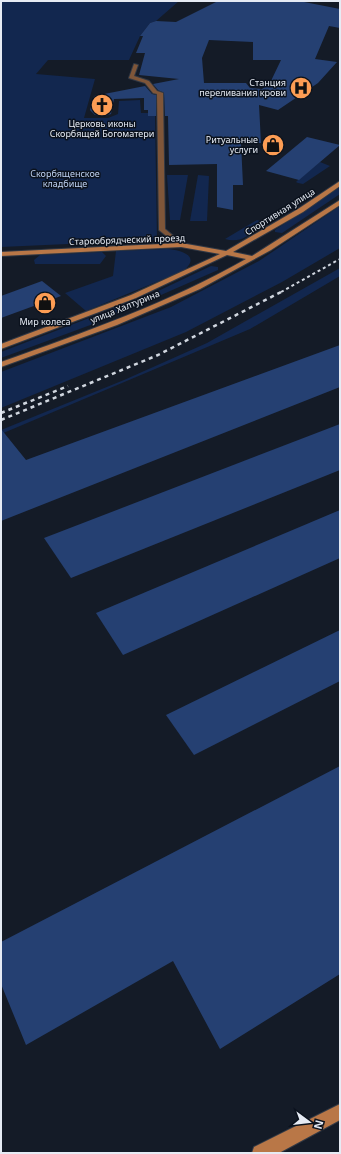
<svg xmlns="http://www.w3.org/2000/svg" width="341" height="1154" font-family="'Noto Sans',sans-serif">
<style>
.green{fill:#12274f}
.building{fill:#254072;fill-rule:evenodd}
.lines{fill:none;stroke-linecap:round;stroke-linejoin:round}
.street-casing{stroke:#313844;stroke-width:2}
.secondary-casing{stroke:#313844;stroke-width:2}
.street{fill:#7f5639;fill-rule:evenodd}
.secondary{fill:#b97747;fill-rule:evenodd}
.rail-far1{stroke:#d0d6df;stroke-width:2;stroke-dasharray:3 3;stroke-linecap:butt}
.rail{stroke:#d0d6df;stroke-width:2.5;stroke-dasharray:4 4;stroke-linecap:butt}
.labels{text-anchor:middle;stroke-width:3;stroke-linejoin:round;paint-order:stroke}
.far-poi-label{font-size:9px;fill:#e6ebf4;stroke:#0b121d;text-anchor:end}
.far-park-label{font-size:9px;fill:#bed1f1;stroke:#0b121d}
.far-street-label{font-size:9px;fill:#e6ebf4;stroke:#0b121d}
</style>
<rect width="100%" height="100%" fill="#141b27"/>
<!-- green -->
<g class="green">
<path d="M1,1h178l-23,20 -6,2 -10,13 -11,24h-81l-12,14 59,5 -11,39h24l10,-4 1,-13 21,-1 1,13h7v3h7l2,124 -156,7z"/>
<path d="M320,162l10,4 -27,18 -5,-1 -2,-1 2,-2z"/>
<path d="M167,175h21l-8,45h-10z"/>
<path d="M198,175l11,1 -2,45h-17z"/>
<path d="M340,187v7l-58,39 -7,-1v-2z"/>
<path d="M340,206v42l-58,34 -96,50 -185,76v-36l170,-65 88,-46z"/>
<path d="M257,220l7,2c-11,10 -21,22 -39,17z"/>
<path d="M167,249c14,1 35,7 16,22l-97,40 -21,-18 48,-17 3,-25z"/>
<path d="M102,252l4,4 -6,8h-65l-1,-4 6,-5z"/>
<path d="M211,266l7,1v3l-114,50 -103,38v-6l153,-59z"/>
<path d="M340,268v8l-90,53 -249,105v-4l123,-50 83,-37z"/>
</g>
<!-- building -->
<g class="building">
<path d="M218,1h81l41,8v19l-11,-2 -14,33 22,3 -19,21 -40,27 -19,-5 2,38h-20l2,42h-10v25l-16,-3v-43l-48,1 -1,-49h-3l-1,-23 -6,-3 -5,-6 26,-5 -40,-4 6,-22h-9l7,-17h-3l10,-13 6,-2 20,1zM209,40l44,2v18h28l-11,23 -8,6 -12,-1 -4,-5h-42l-2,-25z"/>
<path d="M145,86l7,8 4,1v21h-8v-6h-4v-12l-30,1 -3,15 -6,2 -10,-1 -5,-5 4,-14z"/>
<path d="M307,137l33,8 -41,35 -33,-9z"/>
<path d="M42,281l19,15 -60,22v-22z"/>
<path d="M340,345v42l-339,134v-92l25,31z"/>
<path d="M340,424v46l-269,108 -27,-40z"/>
<path d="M340,510v48l-217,97 -27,-42z"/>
<path d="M340,630v51l-146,74 -28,-40z"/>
<path d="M340,766v208l-120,75 -47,-88 -147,84 -25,-61v-42z"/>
</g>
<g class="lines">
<!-- street casing -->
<g class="street-casing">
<path id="street" d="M134,64l4,1 -4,11 15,5 8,10 6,2 2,136 18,15v2h-4l-20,-16 -2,-136 -4,-1 -8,-10 -16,-5z"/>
</g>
<!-- secondary casing -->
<g class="secondary-casing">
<g id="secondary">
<path d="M340,181v5l-37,26 -70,40 19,4 88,-56v5l-69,45 -71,39 -83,36 -116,42v-5c84,-30 168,-59 245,-103l-19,-4 -91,43 -135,51v-5l130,-49 89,-41 -39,-7 -180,9v-4l180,-9 45,8 72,-42z"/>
<path d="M340,1104v16l-61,33h-27l2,-6z"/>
</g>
</g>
<!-- street -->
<use href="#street" class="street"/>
<!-- secondary -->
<use href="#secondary" class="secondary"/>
<!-- rail-far1 -->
<path class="rail-far1" d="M281,292l59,-33"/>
<!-- rail -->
<g class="rail">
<path d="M1,413l67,-27"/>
<path d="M1,420l157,-65 125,-64"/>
</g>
</g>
<!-- icons -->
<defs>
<g id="hospital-disc" transform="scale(1.15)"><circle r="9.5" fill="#fd9d54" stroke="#0b121d"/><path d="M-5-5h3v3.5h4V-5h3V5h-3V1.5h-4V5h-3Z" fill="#111"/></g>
<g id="church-disc" transform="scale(1.15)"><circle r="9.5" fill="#fd9d54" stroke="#0b121d"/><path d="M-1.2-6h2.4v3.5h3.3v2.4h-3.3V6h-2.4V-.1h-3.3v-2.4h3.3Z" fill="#111"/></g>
<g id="shop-disc" transform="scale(1.15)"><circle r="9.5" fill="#fd9d54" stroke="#0b121d"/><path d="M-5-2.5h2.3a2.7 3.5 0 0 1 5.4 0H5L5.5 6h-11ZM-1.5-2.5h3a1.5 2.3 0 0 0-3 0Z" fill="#111"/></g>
</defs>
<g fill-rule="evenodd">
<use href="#hospital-disc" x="301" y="88"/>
<use href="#church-disc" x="102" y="105"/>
<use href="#shop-disc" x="273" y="145"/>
<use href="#shop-disc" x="45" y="303"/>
</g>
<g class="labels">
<!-- far-poi labels -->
<g class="far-poi-label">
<text x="286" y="86">Станция<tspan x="286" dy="10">переливания крови</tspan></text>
<text x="102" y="127" text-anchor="middle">Церковь иконы<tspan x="102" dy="10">Скорбящей Богоматери</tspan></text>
<text x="258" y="143">Ритуальные<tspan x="258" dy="10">услуги</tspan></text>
<text x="45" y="325" text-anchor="middle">Мир колеса</text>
</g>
<!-- far-park labels -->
<g class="far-park-label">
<text x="65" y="177">Скорбященское<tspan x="65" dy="10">кладбище</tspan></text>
</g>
<!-- far-street labels -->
<g class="far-street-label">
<text transform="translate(280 212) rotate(-32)" y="3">Спортивная улица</text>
<text transform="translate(127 240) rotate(-2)" y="3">Старообрядческий проезд</text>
<text transform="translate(125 307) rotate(-22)" y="3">улица Халтурина</text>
</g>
</g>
<!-- border -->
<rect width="341" height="1154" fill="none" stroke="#e6ebf4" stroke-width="4"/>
<!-- north arrow -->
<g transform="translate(309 1122) rotate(105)" stroke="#0b121d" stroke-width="3" paint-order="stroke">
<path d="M0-3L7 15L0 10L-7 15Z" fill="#e6ebf4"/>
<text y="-6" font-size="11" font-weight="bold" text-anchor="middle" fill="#e6ebf4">N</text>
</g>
</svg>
